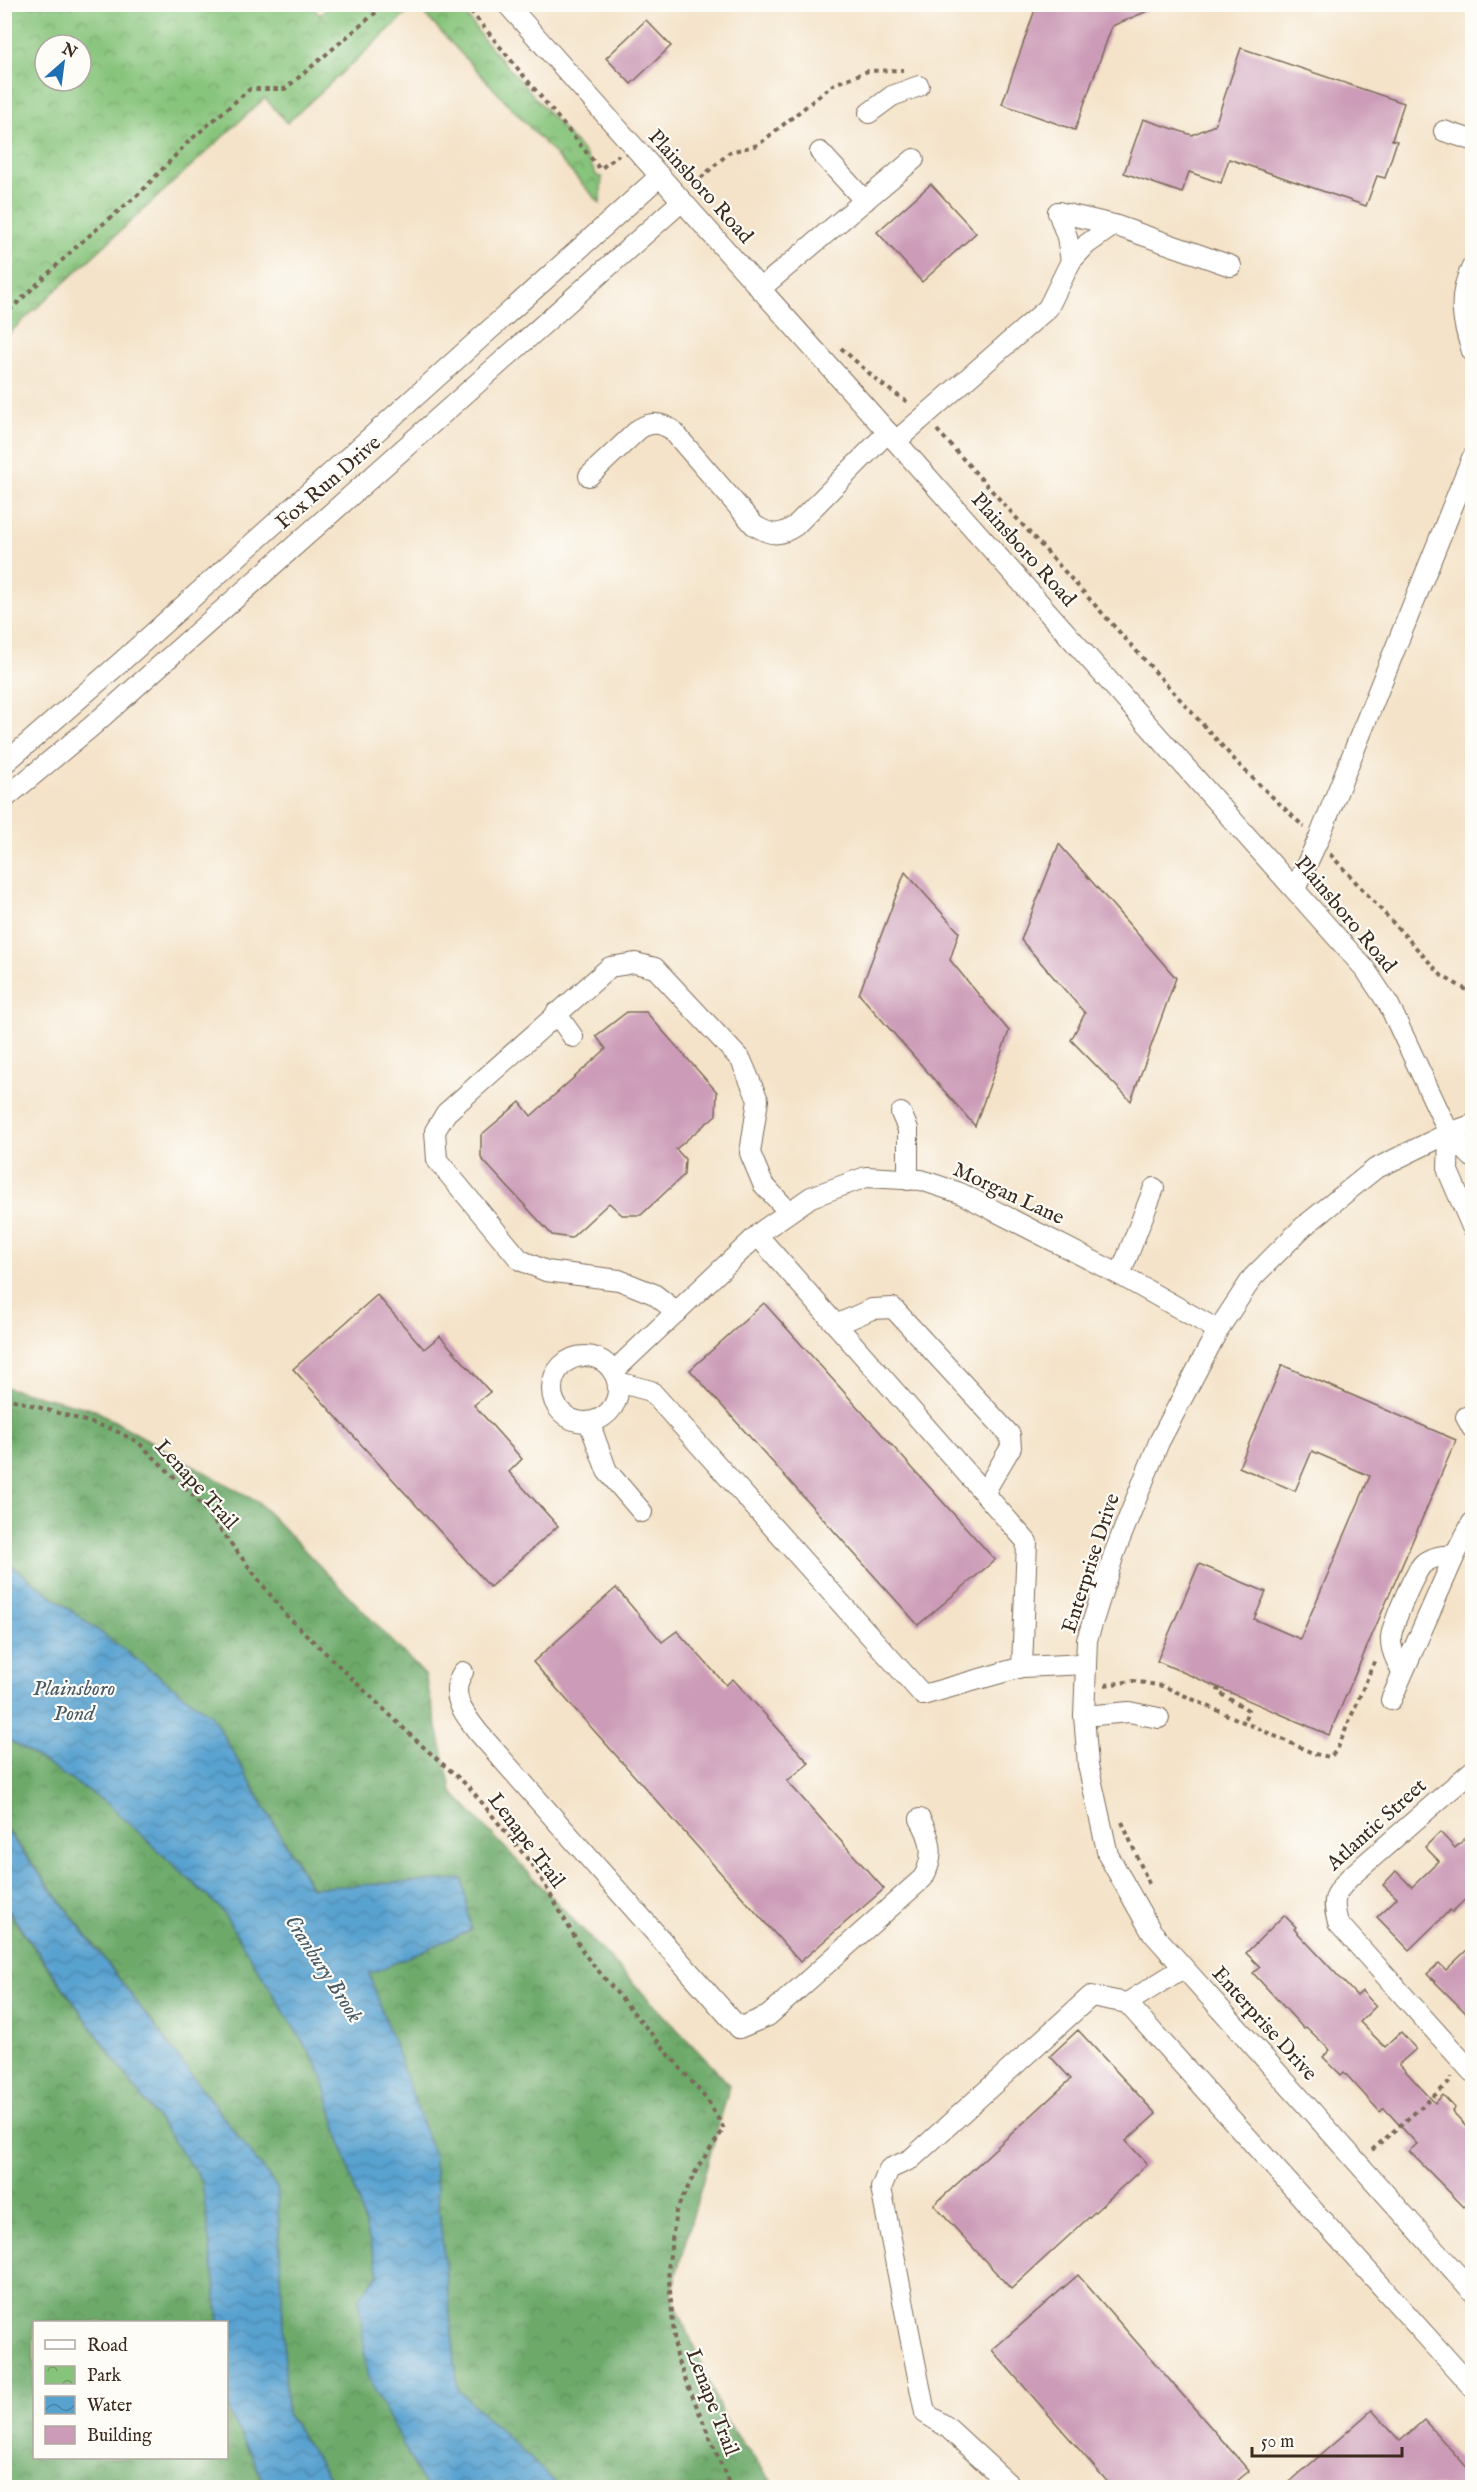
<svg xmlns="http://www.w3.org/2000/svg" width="1477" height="2492" font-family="'IM FELL English',serif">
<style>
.forest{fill:url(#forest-crowns);stroke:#546a44;stroke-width:1.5}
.park{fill:url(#park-crowns);stroke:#61774c;stroke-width:1.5;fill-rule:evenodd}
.water{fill:url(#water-waves);stroke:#4a6677;stroke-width:1.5}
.building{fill:#cc9bb7}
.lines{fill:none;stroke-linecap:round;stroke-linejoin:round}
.minor-casing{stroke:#7c6b5a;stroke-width:22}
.path{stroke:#7c6b5a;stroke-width:4;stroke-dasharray:4.5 4.5;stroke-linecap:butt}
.minor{stroke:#fff;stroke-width:20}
.labels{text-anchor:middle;stroke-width:4.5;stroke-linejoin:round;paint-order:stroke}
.street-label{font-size:21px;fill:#3b2a1e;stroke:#fdfcf7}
.water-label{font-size:22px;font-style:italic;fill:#475a65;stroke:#fdfcf7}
</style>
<defs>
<pattern id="forest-crowns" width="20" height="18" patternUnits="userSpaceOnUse" patternTransform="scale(1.5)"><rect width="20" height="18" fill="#6daa6b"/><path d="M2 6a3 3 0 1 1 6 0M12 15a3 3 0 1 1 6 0" fill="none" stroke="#5b8b57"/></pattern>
<pattern id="park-crowns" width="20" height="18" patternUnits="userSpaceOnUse" patternTransform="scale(1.5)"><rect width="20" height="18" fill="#87c47b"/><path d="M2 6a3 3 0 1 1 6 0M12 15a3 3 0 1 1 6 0" fill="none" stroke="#709f64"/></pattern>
<pattern id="water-waves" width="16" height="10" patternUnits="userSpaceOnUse" patternTransform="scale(1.5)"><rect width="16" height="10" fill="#58a2d0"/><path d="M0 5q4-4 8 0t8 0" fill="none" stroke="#4a84a8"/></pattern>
</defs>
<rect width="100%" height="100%" fill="#fdfcf7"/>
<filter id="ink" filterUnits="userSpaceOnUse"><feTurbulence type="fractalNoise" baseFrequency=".0167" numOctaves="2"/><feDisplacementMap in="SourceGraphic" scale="12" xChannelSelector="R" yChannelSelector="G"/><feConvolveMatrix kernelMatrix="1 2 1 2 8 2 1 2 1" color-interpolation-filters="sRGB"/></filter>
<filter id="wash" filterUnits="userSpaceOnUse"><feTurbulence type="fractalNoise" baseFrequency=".008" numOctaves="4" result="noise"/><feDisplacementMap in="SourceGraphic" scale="24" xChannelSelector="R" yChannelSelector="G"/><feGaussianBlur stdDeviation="1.35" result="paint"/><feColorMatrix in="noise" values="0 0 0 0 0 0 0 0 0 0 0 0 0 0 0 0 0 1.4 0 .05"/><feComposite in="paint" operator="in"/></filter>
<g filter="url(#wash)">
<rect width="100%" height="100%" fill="#f4e3c9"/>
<!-- forest -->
<g class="forest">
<path d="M4,1387l91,23 163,92 167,173 27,117 278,293 -59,208 54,127 51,67h-216l-102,-97 -25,-237 -65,-179 103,-44 -8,-51 -151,9 -100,-172 -207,-156z"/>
<path d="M5,1737l103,67 113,105 99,161 59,203 -12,102 58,112h-90l-48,-73 -10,-226 -272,-361z"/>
<path d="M4,1906l198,275 17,141h-185v136h192l1,-70 3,26 37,73h-262z"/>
</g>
<!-- park -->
<path class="park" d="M310,5l10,10 11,-10h129l23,34 102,115 12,22 5,1 -2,26 -184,-198 -129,118 -22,-25 -260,239v-332zM45,45h36v36h-36z"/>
<!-- water -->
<g class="water">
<path d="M4,1560l208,156 99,172 152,-9 8,51 -102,44 64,179 25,237 102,97h-135l-58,-112 -8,-77 20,-25 -59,-203 -99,-161 -113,-105 -103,-67z"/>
<path d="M4,1827l273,361 10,226 48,73h-68l-37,-73 -4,-26v-66h-7l-17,-141 -197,-275z"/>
</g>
<g id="blocks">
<!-- building -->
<g class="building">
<path d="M1037,4h127l-52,22 -37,104 -73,-26z"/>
<path d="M646,20l25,26 -40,38 -25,-26z"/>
<path d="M1241,48l163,55 -12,37 5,1 -12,37 -8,-2 -11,30 -137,-47 -8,24 -32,-11 -7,21 -58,-20 19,-54 49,16 23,-10z"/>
<path d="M931,184l45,49 -54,49 -45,-50z"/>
<path d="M1059,844l117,134 -45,123 -60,-61 14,-27 -64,-73z"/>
<path d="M905,872l54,60 -9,28 59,71 -34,95 -116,-132z"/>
<path d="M627,1012h19l71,80 -1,23 -40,34 9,10 -1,16 -43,40h-19l-13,-12 -38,35 -19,-3 -71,-77v-23l39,-33 11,14 75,-67 -10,-13z"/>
<path d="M377,1295l47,54 16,-13 50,56 -16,13 48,54 -13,13 49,54 -68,61 -197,-218z"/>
<path d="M764,1303l231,257 -77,65 -228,-255z"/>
<path d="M1282,1365l174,75 -127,295 -172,-74 42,-97 67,28 -12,27 46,20 70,-163 -58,-25 -17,40 -56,-24z"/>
<path d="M616,1588l46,54 15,-11 49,54 7,-6 76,84 -22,18 97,108 -84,73 -267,-300z"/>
<path d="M1473,1831v61l-21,20 -2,-2 -41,40 -32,-33 20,-19 -14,-13 13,-14 16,16 27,-26 -14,-14 15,-15 15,16z"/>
<path d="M1284,1915l12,12 -2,2 63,67 5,-5 14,15 -16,16 25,25 16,-15 15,17 -17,15 36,39 8,-8 12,13 -3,3 21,22v66l-9,8 -55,-56 8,-7 -33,-36 -4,4 -36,-40 -3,3 -18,-18 7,-7 -24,-23 -2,2 -51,-56 7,-6 -14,-14z"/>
<path d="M1473,1944v76l-46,-46 12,-11 7,7z"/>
<path d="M1078,2030l78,84 -30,27 21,23 -136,125 -77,-84 137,-126 -21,-23z"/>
<path d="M1078,2275l171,196 -19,16h-118l-120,-137z"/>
<path d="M1372,2410l28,31 24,-21 49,54v13h-189z"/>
</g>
</g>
</g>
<g filter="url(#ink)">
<use href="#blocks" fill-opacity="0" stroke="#7c6b5a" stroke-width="1.5"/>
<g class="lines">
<!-- minor casing -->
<g class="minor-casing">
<g id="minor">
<path d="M507,4l858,965 24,36 60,128 23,24"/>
<path d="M869,113l23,-17 27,-10"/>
<path d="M1444,131l28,9"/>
<path d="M820,152l45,49"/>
<path d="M1058,212l56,13 117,41"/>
<path d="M1071,261l16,-17 27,-19"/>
<path d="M1472,267c-15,29 -10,54 0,84"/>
<path d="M760,289l154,-130"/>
<path d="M896,441l152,-133 23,-47 -4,-24 -9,-25"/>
<path d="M589,476l50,-47c12,-7 21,-7 33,1l82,95c16,10 25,12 41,1l93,-94"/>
<path d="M4,764l116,-101 540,-487"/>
<path d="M4,799l87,-72 591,-526"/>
<path d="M1295,889l23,-49 154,-382"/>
<path d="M556,1013l17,24"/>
<path d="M901,1113l7,16v51"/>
<path d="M1472,1125l-23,8 -74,36 -72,58 -50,50 -35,53 -59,112 -45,112 -27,86 -3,76 4,49 20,90 43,76 321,360"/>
<path d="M1449,1133l-1,38 24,56"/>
<path d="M1120,1275l34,-87"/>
<path d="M677,1312l-23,-18 -35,-14 -73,-9 -26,-11 -83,-100 -2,-29 11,-18 164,-146 25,-4 20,5 86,92 17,40 -8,53 13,31 26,28"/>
<path d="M836,1325l36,-16 21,-1 117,127 1,12 -27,46"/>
<circle cx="585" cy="1389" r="33"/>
<path d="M613,1372l149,-141 49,-34 55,-20 55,3 39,13 160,82 98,55"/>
<path d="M618,1382l33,9 272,304 99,-28 5,-125 -269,-306"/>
<path d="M1466,1417l6,11"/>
<path d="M589,1422l18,49 35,41"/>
<path d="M1022,1667l64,-3"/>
<path d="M463,1672c-15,23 1,42 15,60l261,296 29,-12 155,-138c12,-22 9,-38 -3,-59"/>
<path d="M1402,1673c-5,-12 -12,-23 -11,-36 1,-11 24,-68 33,-74 9,-7 20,-7 31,-8"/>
<path d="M1391,1700l64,-145 17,-32"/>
<path d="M1084,1716l45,-4 30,6"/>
<path d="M1472,1771l-122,106c-17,18 -18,23 -12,46l134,149"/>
<path d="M1127,2003l345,384"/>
<path d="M1013,2488l-66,-61 -22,-14 -44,-225 8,-19 22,-10 180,-163 36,7 56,-35"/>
</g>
</g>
<!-- path -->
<g class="path">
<path d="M465,4l135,165 19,-14"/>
<path d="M694,184l36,-32 28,-7 76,-61 34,-13 35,-1"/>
<path d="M4,318l5,-7 69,-66 62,-52 47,-50 63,-54h35l101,-85"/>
<path d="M841,348l39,35 30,21"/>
<path d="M937,430l305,338 62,59"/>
<path d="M1330,854l112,122 30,17"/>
<path d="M4,1397l108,32 26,13 57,55 90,117 135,130 49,43 66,81 50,87 123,146 16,28 -25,36 -23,46 -8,58 8,88 55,131"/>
<path d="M1105,1685l28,-4 30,5 152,68 15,3 7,-7 38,-90"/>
<path d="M1219,1687l-1,5 30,18 -4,12"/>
<path d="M1122,1822l28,64"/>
<path d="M1372,2150l79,-69v-4"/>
</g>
<!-- minor -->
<use href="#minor" class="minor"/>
</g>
</g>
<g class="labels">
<!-- street labels -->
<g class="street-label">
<text transform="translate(701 186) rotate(48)" y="7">Plainsboro Road</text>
<text transform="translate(328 482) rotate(-41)" y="7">Fox Run Drive</text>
<text transform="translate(1024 549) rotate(48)" y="7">Plainsboro Road</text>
<text transform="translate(1346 914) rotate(50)" y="7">Plainsboro Road</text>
<text transform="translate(1009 1193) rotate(25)" y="7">Morgan Lane</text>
<text transform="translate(197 1484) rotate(48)" y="7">Lenape Trail</text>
<text transform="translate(1090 1563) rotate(-72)" y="7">Enterprise Drive</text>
<text transform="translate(1376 1824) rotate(-42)" y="7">Atlantic Street</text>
<text transform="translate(527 1840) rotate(53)" y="7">Lenape Trail</text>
<text transform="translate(1265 2023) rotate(48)" y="7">Enterprise Drive</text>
<text transform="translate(713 2402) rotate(69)" y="7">Lenape Trail</text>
</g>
<!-- water labels -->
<g class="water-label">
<text x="74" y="1695">Plainsboro<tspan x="74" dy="25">Pond</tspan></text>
<text transform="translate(325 1968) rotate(57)" y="8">Cranbury Brook</text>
</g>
</g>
<!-- margin -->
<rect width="1477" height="2492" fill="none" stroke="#fdfcf7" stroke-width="24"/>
<!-- legend -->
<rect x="33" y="2321" width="195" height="138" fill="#fdfcf7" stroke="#afa8a0" stroke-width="1.5"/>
<rect x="45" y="2340" width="30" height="9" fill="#ffffff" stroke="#afa8a0" stroke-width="1.5"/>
<text x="87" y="2351" font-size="18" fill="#3b2a1e">Road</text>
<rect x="45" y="2366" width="30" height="18" fill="url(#park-crowns)" stroke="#afa8a0" stroke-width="1.5"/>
<text x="87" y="2381" font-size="18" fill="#3b2a1e">Park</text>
<rect x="45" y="2396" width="30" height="18" fill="url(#water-waves)" stroke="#afa8a0" stroke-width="1.5"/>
<text x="87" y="2411" font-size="18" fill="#3b2a1e">Water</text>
<rect x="45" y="2426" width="30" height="18" fill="#cc9bb7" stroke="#afa8a0" stroke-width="1.5"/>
<text x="87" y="2441" font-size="18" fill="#3b2a1e">Building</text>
<!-- north arrow -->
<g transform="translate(63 63) rotate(28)"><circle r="28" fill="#fdfcf7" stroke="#afa8a0" stroke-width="1.5"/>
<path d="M0-4.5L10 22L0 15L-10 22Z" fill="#1f6fb2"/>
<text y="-9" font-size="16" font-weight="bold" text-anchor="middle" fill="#3b2a1e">N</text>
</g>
<!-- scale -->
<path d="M1252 2447v9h150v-9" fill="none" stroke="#3b2a1e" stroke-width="3"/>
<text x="1261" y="2447" font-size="18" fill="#3b2a1e" stroke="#fdfcf7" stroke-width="4.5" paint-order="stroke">50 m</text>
</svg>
